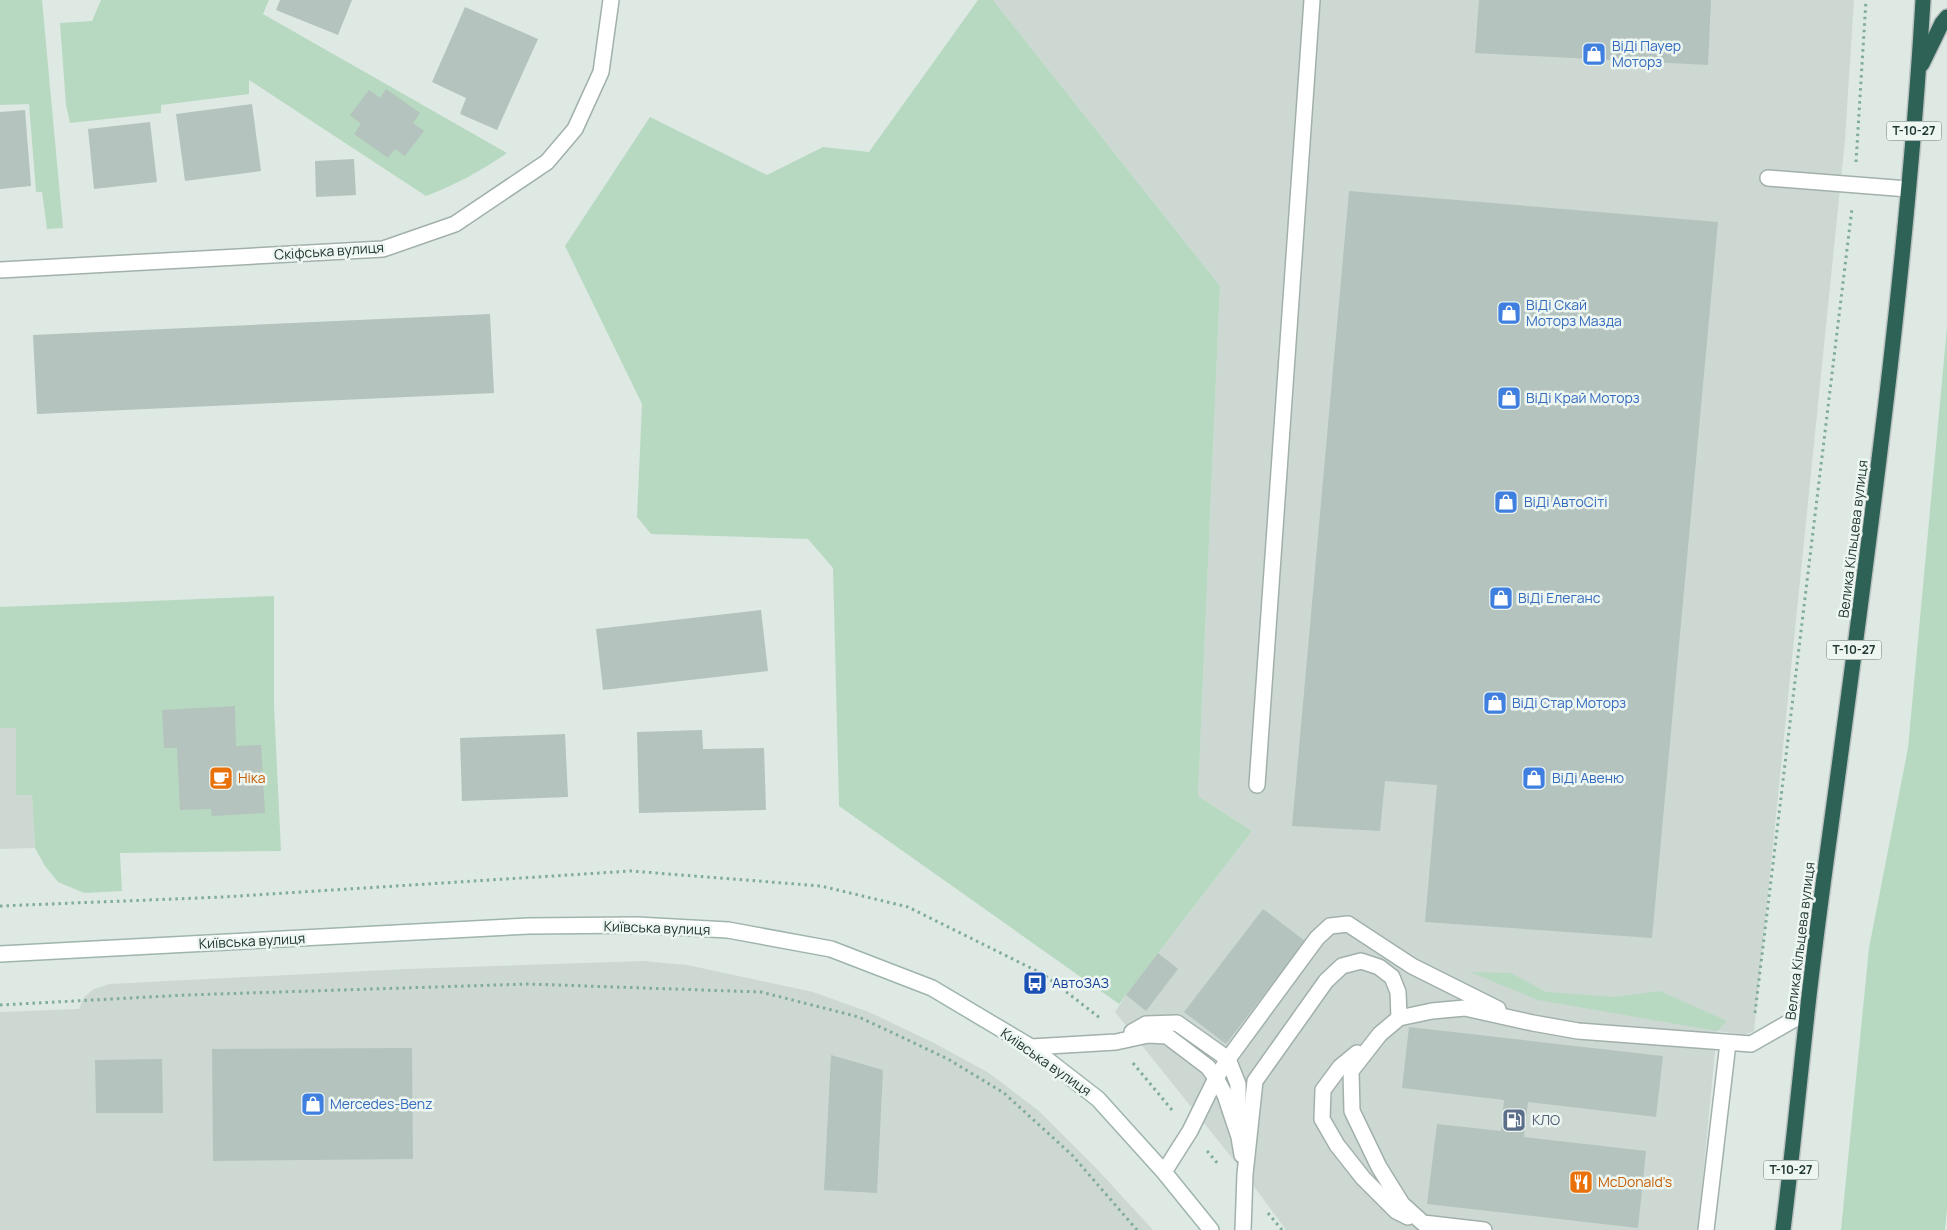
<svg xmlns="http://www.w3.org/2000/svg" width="1947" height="1230" font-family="Manrope,sans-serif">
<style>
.built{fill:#cdd8d3}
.green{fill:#b8d9c1}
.building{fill:#b4c3bd}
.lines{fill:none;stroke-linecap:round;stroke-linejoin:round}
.lane-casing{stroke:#a2b0ab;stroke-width:18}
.street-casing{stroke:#a2b0ab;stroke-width:18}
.secondary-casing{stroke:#9eb4ac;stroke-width:18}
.highway-casing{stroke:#bcc3c1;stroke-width:18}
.path{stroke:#80ab9d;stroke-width:3;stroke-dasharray:2.5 4;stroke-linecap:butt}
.lane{stroke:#fff;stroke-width:15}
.street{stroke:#fff;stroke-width:15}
.secondary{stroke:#fff;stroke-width:15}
.highway{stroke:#2e6257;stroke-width:15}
.labels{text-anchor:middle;stroke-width:5;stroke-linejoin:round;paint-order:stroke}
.shield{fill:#eef6f2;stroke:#5e706b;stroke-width:1}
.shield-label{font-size:12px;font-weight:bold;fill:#213731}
.shop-label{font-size:14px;fill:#366cbe;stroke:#eef6f2;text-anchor:start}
.street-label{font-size:14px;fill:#213731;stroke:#eef6f2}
.food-label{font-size:14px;fill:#c56008;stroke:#eef6f2;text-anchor:start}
.transit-label{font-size:14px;fill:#164399;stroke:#eef6f2;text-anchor:start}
.service-label{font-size:14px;fill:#4e5e75;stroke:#eef6f2;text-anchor:start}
</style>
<rect width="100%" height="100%" fill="#dee9e4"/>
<!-- built -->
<g class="built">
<path d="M993,0h861l-9,140 -91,891 -9,4 -28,-4 -19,199h-412l-41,-56 -130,-162 11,-17 126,-164 -54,-35 22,-510z"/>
<path d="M0,728h16v67h16l3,53 -35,1z"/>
<path d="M643,961l44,4 126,27 56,20 65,31 55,30 50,38 58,58 56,61h-1153v-218l79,-3 5,-12 10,-8 15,-5 297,-15z"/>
</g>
<!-- green -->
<g class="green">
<path d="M0,0h42l21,228 -16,1 -5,-37h-6l-7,-88 -29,1z"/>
<path d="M101,0h168l-6,14 244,139c-26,18 -52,32 -81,43l-177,-116v14l-88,11v8l-91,10 -4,-18 -6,-82 32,-2z"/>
<path d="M978,0h15l227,286 -22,510 54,35 -133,173 -280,-198 -6,-238 -25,-29 -157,-5 -14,-17 5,-113 -77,-158 85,-129 117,58 56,-28 46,5z"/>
<path d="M1947,327v882l-2,21h-104l28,-282 39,-200z"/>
<path d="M274,596v109l7,146 -161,2 2,38 -38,2 -26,-11 -13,-16 -10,-18 -3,-53h-16v-67h-16v-121z"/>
<path d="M1470,972l41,1 35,19 69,5 45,-6 67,30 -10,10 -179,-31z"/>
</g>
<!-- building -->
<g class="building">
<path d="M280,0h72l-14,35 -62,-25z"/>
<path d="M1479,0h232l-3,65 -233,-12z"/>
<path d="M465,7l73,32 -41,91 -37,-16 6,-16 -34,-16z"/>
<path d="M386,89l34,24 -7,10 11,8 -19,25 -10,-7 -7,9 -34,-24 7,-10 -11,-9 19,-25 11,8z"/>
<path d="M252,104l9,67 -76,10 -9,-67z"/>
<path d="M25,110l6,76 -31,3v-77z"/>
<path d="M150,122l7,60 -63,7 -6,-60z"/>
<path d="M354,159l2,36 -40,2 -1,-36z"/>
<path d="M1349,191l369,31 -66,716 -227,-16 12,-137 -52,-4 -5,50 -88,-5z"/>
<path d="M490,314l4,79 -457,21 -4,-79z"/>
<path d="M761,610l7,61 -165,19 -7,-61z"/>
<path d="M235,706l1,40 25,-1 4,68 -53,3 -1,-7 -31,1 -3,-62h-13l-2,-38z"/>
<path d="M702,730l1,19 61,-1 2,62 -127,3 -2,-81z"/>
<path d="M565,734l3,63 -106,4 -2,-63z"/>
<path d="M1263,909l42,32 -79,103 -42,-32z"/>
<path d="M1158,953l20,16 -32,42 -20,-16z"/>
<path d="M1409,1027l254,29 -7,61 -128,-15 -4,35 122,14 -8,77 -211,-24 10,-80 64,7 3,-31 -102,-12z"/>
<path d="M1182,1033l29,22 -3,4 -30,-22z"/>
<path d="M412,1048l1,111 -200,2 -1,-112z"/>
<path d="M831,1055l52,15 -6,123 -53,-3z"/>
<path d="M162,1059l1,54h-67l-1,-53z"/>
</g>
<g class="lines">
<!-- lane casing -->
<g class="lane-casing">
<g id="lane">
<path d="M1768,178l140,11"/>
<path d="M1257,785l55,-785"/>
<path d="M1132,1032l14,-8 31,-1 51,36 10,25v38"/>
<path d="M1031,1047l85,-5 32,-7 19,1 41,31 8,11 9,17 14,42 3,18"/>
<path d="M1357,1053l-17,14 -17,23 -1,29 15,26 26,33 33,33 12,6"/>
<path d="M1164,1172l26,-41 26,-53 12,-19 89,-121 13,-12 18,-2 64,42 86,43"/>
<path d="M1243,1230l2,-56 10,-93 71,-100 16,-15 19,-5 18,6 13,10 6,15 1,26"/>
<path d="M1484,1230l-61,-7 -21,-19 -23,-37 -27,-56 -1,-40 29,-37 19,-16 33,-7 33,-3 68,15 45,8 173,13 56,-32"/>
<path d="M1706,1230l22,-187"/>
</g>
</g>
<!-- street casing -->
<g class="street-casing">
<path id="street" d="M0,270l383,-21 72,-25 92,-62 28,-33 26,-57 10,-72"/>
</g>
<!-- secondary casing -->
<g class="secondary-casing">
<path id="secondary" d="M0,954l529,-28 108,-1 91,5 103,19 101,39 99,59 67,52 66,73 47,58"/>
</g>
<!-- highway casing -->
<g class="highway-casing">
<g id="highway">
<path d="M1922,64l20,-41 5,-6"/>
<path d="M1783,1230c9,-72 16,-144 24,-216 9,-83 21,-165 32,-247 34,-255 69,-510 84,-767"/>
</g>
</g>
<!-- path -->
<g class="path">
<path d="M1856,162l10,-162"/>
<path d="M0,906l223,-9 408,-26 190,15 87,21 135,67 57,44"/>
<path d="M0,1005l186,-10 342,-11 233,8 98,25 89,42 56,34 68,62 65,75"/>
<path d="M1755,1013l97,-805"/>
<path d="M1133,1063l39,47"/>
<path d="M1207,1151l12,14"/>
<path d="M1268,1213l14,17"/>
</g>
<!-- lane -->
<use href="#lane" class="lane"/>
<!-- street -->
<use href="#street" class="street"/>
<!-- secondary -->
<use href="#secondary" class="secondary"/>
<!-- highway -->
<use href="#highway" class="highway"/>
</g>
<!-- icons -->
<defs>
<g id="shop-square" transform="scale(1.25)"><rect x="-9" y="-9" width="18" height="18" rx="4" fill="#3f7fe0" stroke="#eef6f2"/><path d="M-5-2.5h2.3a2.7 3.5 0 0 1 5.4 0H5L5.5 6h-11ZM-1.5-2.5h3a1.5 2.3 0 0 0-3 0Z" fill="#fff"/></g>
<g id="cafe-square" transform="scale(1.25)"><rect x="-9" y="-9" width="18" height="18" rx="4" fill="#e8710a" stroke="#eef6f2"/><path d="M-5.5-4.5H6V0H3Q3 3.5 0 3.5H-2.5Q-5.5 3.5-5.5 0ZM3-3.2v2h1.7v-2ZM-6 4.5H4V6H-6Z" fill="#fff"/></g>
<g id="bus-square" transform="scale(1.25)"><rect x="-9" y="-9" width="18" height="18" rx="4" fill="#1a4fb4" stroke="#eef6f2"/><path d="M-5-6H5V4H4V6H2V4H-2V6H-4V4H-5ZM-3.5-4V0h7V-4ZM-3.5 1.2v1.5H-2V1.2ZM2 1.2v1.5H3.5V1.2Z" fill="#fff"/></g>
<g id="fuel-square" transform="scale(1.25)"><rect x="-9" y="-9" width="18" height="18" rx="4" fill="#5c6f8a" stroke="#eef6f2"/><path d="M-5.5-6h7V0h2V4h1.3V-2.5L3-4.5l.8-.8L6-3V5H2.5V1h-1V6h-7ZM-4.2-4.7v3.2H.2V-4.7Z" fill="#fff"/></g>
<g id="restaurant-square" transform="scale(1.25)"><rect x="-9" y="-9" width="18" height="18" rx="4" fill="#e8710a" stroke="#eef6f2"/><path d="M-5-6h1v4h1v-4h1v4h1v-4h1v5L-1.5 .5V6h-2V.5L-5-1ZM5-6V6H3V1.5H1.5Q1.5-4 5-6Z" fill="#fff"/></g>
</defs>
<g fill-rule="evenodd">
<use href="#shop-square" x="1594" y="54"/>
<use href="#shop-square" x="1509" y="313"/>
<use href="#shop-square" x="1509" y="398"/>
<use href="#shop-square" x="1506" y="502"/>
<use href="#shop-square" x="1501" y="598"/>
<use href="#shop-square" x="1495" y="703"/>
<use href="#cafe-square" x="221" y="778"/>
<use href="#shop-square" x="1534" y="778"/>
<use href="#bus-square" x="1035" y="983"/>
<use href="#shop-square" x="313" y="1104"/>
<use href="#fuel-square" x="1514" y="1120"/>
<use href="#restaurant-square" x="1581" y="1182"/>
</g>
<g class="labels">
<!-- shield labels -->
<g class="shield">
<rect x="1886.5" y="121.5" width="55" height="19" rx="4"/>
<rect x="1826.5" y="640.5" width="55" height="19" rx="4"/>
<rect x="1763.5" y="1160.5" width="55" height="19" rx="4"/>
</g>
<g class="shield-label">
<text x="1914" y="135">Т-10-27</text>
<text x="1854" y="654">Т-10-27</text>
<text x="1791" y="1174">Т-10-27</text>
</g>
<!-- shop labels -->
<g class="shop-label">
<text x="1612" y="51">ВіДі Пауер<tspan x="1612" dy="16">Моторз</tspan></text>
<text x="1526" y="310">ВіДі Скай<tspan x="1526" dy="16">Моторз Мазда</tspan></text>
<text x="1526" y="403">ВіДі Край Моторз</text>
<text x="1524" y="507">ВіДі АвтоСіті</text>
<text x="1518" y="603">ВіДі Елеганс</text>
<text x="1512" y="708">ВіДі Стар Моторз</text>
<text x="1552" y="783">ВіДі Авеню</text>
<text x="330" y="1109">Mercedes-Benz</text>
</g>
<!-- street labels -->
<g class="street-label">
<text transform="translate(329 251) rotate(-4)" y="5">Скіфська вулиця</text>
<text transform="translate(1853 539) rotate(-83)" y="5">Велика Кільцева вулиця</text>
<text transform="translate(657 928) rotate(2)" y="5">Київська вулиця</text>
<text transform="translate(252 941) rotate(-3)" y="5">Київська вулиця</text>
<text transform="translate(1800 941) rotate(-83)" y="5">Велика Кільцева вулиця</text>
<text transform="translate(1046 1062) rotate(35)" y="5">Київська вулиця</text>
</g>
<!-- food labels -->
<g class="food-label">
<text x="238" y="783">Ніка</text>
<text x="1598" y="1187">McDonald's</text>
</g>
<!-- transit labels -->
<g class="transit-label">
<text x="1052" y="988">АвтоЗАЗ</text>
</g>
<!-- service labels -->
<g class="service-label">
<text x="1532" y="1125">КЛО</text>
</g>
</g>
</svg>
